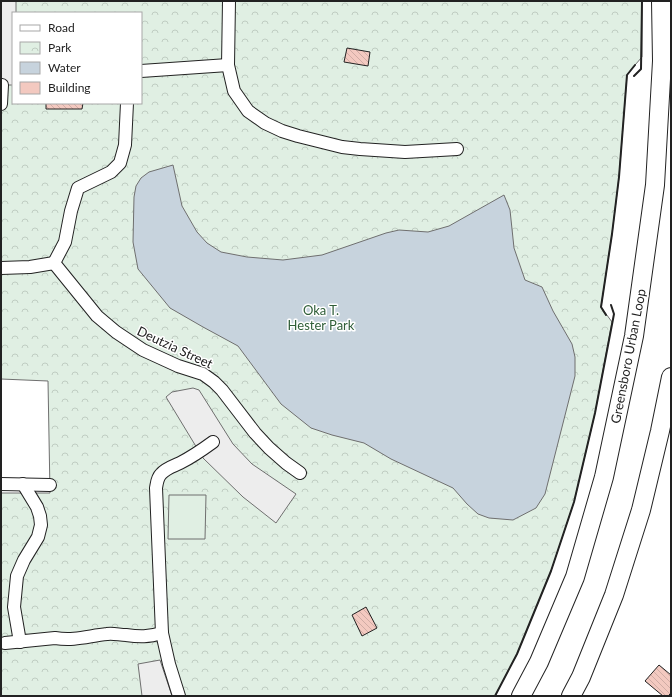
<svg xmlns="http://www.w3.org/2000/svg" width="672" height="697" font-family="Lato,sans-serif">
<style>
.park{fill:url(#park-crowns);stroke:#6f6f6f;fill-rule:evenodd}
.pitch{fill:#e0efe3;stroke:#6f6f6f}
.parking{fill:#ededed;stroke:#6f6f6f}
.water{fill:#c7d3dd;stroke:#6f6f6f}
.building{fill:url(#building-back-hatch);stroke:#222}
.lines{fill:none;stroke-linecap:round;stroke-linejoin:round}
.minor-casing{stroke:#222;stroke-width:14}
.highway-casing{stroke:#222;stroke-width:20}
.minor{stroke:#fff;stroke-width:12}
.highway{stroke:#fff;stroke-width:18}
.wall{stroke:#222;stroke-width:2}
.labels{text-anchor:middle;stroke-width:3;stroke-linejoin:round;paint-order:stroke}
.park-label{font-size:13px;fill:#2f5e38;stroke:#fff}
.street-label{font-size:13px;fill:#222;stroke:#fff}
</style>
<defs>
<pattern id="park-crowns" width="20" height="18" patternUnits="userSpaceOnUse"><rect width="20" height="18" fill="#e0efe3"/><path d="M2 6a3 3 0 1 1 6 0M12 15a3 3 0 1 1 6 0" fill="none" stroke="#c0cdc2"/></pattern>
<pattern id="building-back-hatch" width="6" height="6" patternUnits="userSpaceOnUse"><rect width="6" height="6" fill="#f3c9c0"/><path d="M-1 5l2 2M0 0l6 6M5-1l2 2" fill="none" stroke="#d0aca5"/></pattern>
</defs>
<rect width="100%" height="100%" fill="#fff"/>
<!-- park -->
<path class="park" d="M1,1h641v56l-7,8 -8,10 -8,102 -7,57 -11,73 11,15 -17,91 -21,89 -23,69 -34,83 -22,42h-494v-203h49l-2,-112 -47,-2zM13,13h128v90h-128z"/>
<!-- pitch -->
<path class="pitch" d="M169,495h37l-1,44h-37z"/>
<!-- parking -->
<g class="parking">
<path d="M1,1h15v12h-3v72h-12z"/>
<path d="M193,388l6,2 34,54 19,20 44,30 -20,29 -33,-26 -40,-39 -37,-61 6,-5z"/>
<path d="M160,660l12,36h-30l-4,-32z"/>
</g>
<!-- water -->
<path class="water" d="M173,165l9,41 15,26 10,11 14,9 26,5 36,3 39,-5 64,-22 13,-3 29,2 21,-6 55,-31 6,15 4,38 11,32 17,7 11,24 19,33 3,13v19l-30,118 -9,14 -23,12 -24,-2 -11,-4 -11,-10 -14,-16 -62,-29 -27,-16 -32,-8 -21,-7 -30,-24 -43,-58 -35,-19 -33,-19 -32,-39 -5,-27 1,-45 2,-11 5,-8 8,-6z"/>
<!-- building -->
<g class="building">
<path d="M347,48l23,4 -2,14 -24,-4z"/>
<path d="M46,103h37l-1,6h-36z"/>
<path d="M366,607l11,21 -15,8 -10,-21z"/>
<path d="M659,665l12,10v18l-3,3h-5l-18,-15z"/>
</g>
<g class="lines">
<!-- minor casing -->
<g class="minor-casing">
<g id="minor">
<path d="M229,1l-1,64 6,26 14,20 17,12 17,8 16,5 44,11 18,2 45,3 52,-3"/>
<path d="M141,71l87,-6"/>
<path d="M1,104l1,-19"/>
<path d="M54,263l43,53 19,16 27,18 35,16 25,8 11,8 8,8 33,43 14,15 17,15 14,10"/>
<path d="M54,263l11,-21 6,-31 7,-23 33,-16 9,-9 5,-18 2,-42"/>
<path d="M1,268l29,-1 24,-4"/>
<path d="M1,484l49,1"/>
<path d="M20,642l-6,-35 3,-31 7,-16 14,-23 3,-12 -1,-9 -3,-9 -14,-23"/>
<path d="M5,643l50,-5c20,3 33,-2 52,-4 6,-1 13,1 19,1 14,2 22,2 36,-2"/>
<path d="M179,696l-10,-32 -7,-31 -6,-145c1,-5 1,-10 5,-14 5,-6 13,-8 19,-11 12,-6 22,-13 33,-21"/>
</g>
</g>
<!-- highway casing -->
<g class="highway-casing">
<g id="highway">
<path d="M521,696l18,-34 36,-85 29,-100 30,-141 21,-151 7,-124 -1,-60"/>
<path d="M571,696l10,-19 33,-82 27,-85 19,-79 11,-54"/>
</g>
</g>
<!-- minor -->
<use href="#minor" class="minor"/>
<!-- highway -->
<use href="#highway" class="highway"/>
<!-- wall -->
<g class="wall">
<path d="M634,76l7,-7 1,-68"/>
<path d="M606,315l-5,-8 11,-73 7,-57 8,-102 8,-10"/>
<path d="M495,696l22,-42 34,-83 23,-69 21,-89 19,-99 -3,-9"/>
</g>
</g>
<g class="labels">
<!-- park labels -->
<g class="park-label">
<text x="321" y="315">Oka T.<tspan x="321" dy="15">Hester Park</tspan></text>
</g>
<!-- street labels -->
<g class="street-label">
<text transform="translate(175 347) rotate(25)" y="5">Deutzia Street</text>
<text transform="translate(628 356) rotate(-79)" y="5">Greensboro Urban Loop</text>
</g>
</g>
<!-- border -->
<rect width="672" height="697" fill="none" stroke="#222222" stroke-width="4"/>
<!-- legend -->
<rect x="12" y="12" width="130" height="92" fill="#ffffff" stroke="#a7a7a7"/>
<rect x="20" y="25" width="20" height="6" fill="#ffffff" stroke="#a7a7a7"/>
<text x="48" y="32" font-size="12" fill="#222222">Road</text>
<rect x="20" y="42" width="20" height="12" fill="url(#park-crowns)" stroke="#a7a7a7"/>
<text x="48" y="52" font-size="12" fill="#222222">Park</text>
<rect x="20" y="62" width="20" height="12" fill="#c7d3dd" stroke="#a7a7a7"/>
<text x="48" y="72" font-size="12" fill="#222222">Water</text>
<rect x="20" y="82" width="20" height="12" fill="#f3c9c0" stroke="#a7a7a7"/>
<text x="48" y="92" font-size="12" fill="#222222">Building</text>
</svg>
